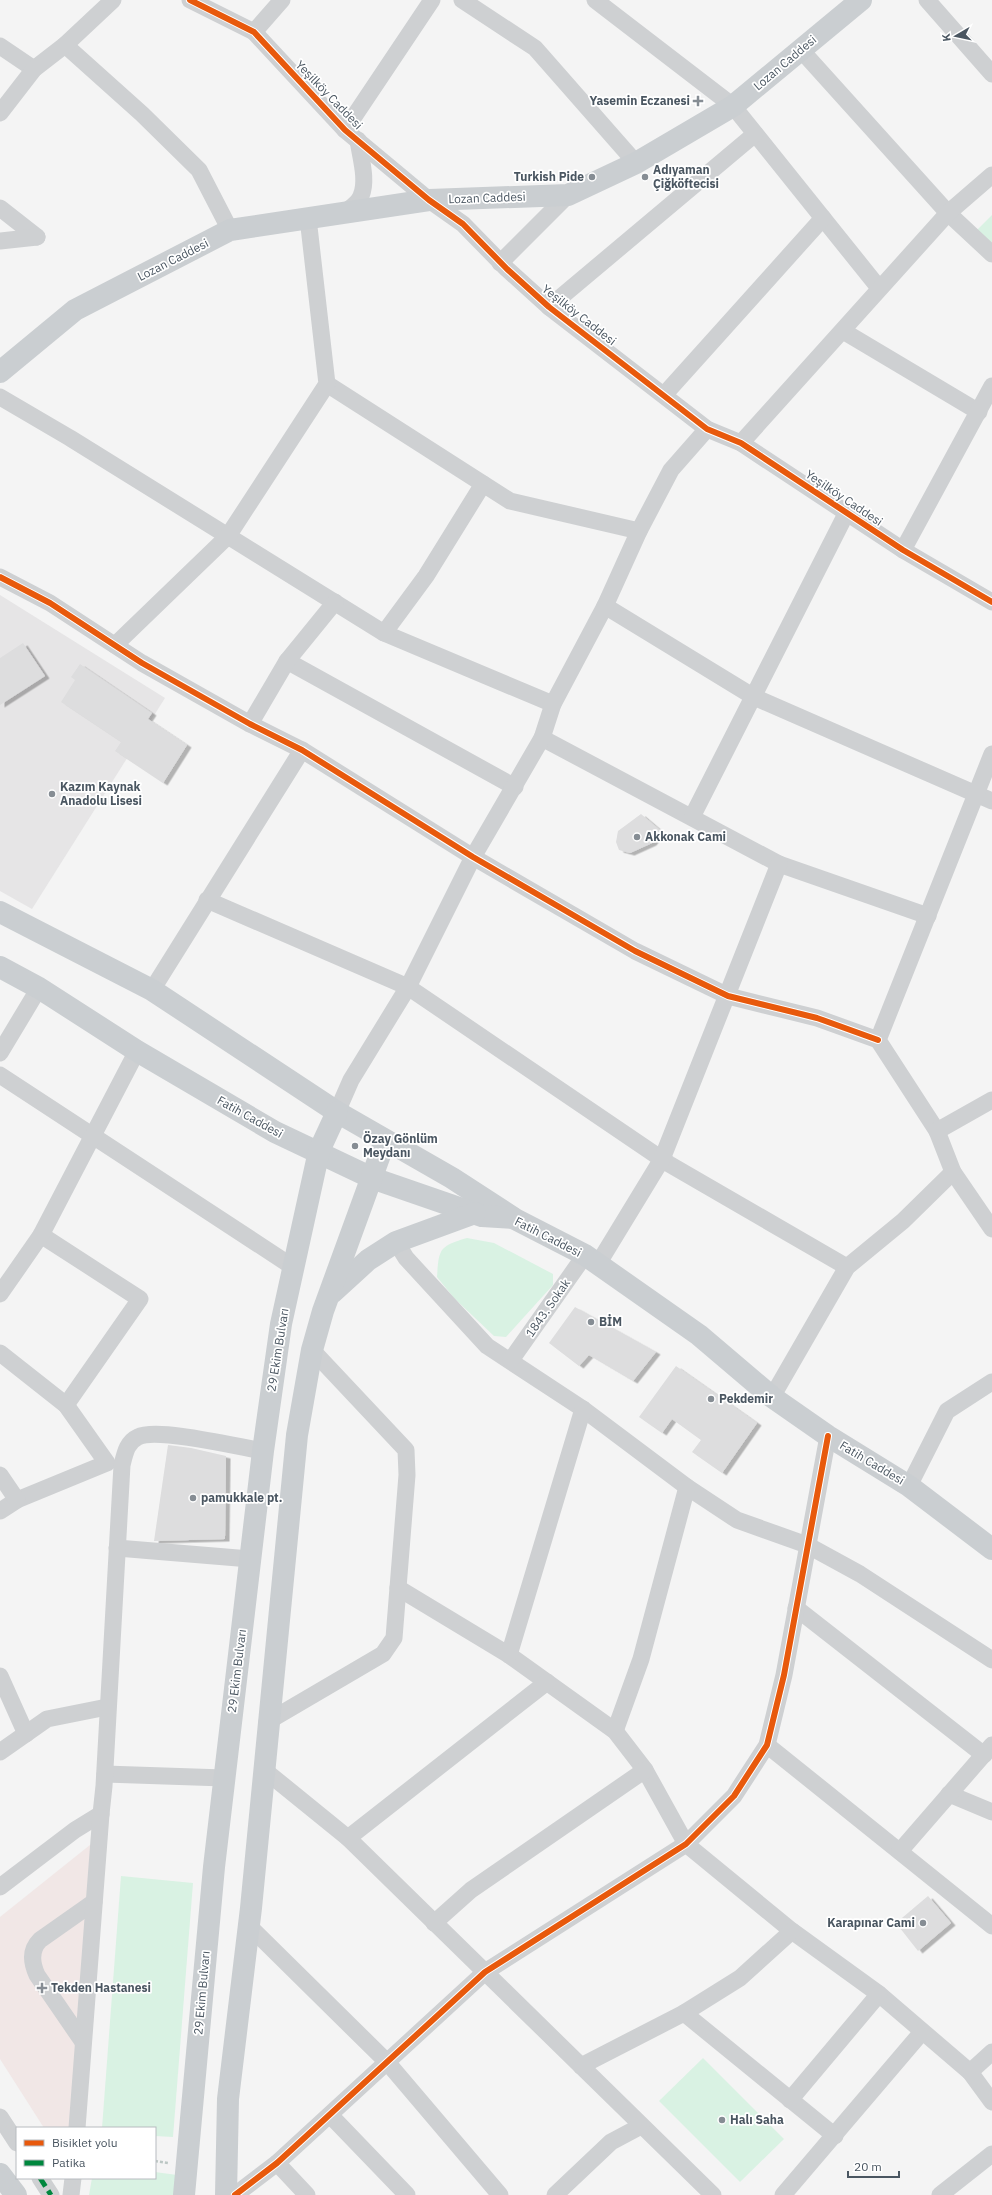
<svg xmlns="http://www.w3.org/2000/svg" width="992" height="2195" font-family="'IBM Plex Sans',sans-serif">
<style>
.education{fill:#e6e5e6}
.medical{fill:#f1e7e6}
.green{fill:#d9f2e3}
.building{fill:#ddddde;filter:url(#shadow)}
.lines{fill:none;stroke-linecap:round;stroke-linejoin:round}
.path{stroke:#bcc7c4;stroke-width:2.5;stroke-dasharray:3 2;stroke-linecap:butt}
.minor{stroke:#ced0d2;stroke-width:17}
.major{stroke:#caced1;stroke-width:22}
.quiet{stroke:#00873e;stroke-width:5;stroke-dasharray:10 5;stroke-linecap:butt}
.cycleway-casing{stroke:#fff;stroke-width:8}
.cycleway{stroke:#e8590c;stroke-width:6}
.poi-dot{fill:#868d94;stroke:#fff;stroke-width:1.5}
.labels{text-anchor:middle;stroke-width:3.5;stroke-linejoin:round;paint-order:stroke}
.street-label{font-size:12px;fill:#4a5661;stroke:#fff}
.poi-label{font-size:12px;font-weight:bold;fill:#4a5661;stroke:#fff;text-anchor:start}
</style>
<defs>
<filter id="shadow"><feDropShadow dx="4.5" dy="2.5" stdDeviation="0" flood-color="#0004"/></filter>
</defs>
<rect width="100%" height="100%" fill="#f4f4f4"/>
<!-- education -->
<path class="education" d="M0,595l165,103 -133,211 -32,-18z"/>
<!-- medical -->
<path class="medical" d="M95,1841l-22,287h-29l-44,-69v-142z"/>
<!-- green -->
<g class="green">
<path d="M992,215v34l-18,-16z"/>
<path d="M467,1238l27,5 59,31v11l-47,52 -12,-1 -40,-38 -17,-21c2,-28 2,-31 30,-39z"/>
<path d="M121,1876l72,7 -20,254 -18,-1v-8h-53z"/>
<path d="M703,2058l81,81 -44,43 -81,-81z"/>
<path d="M155,2172l22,3 -2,20h-86l3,-17h63z"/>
</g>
<!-- building -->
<g class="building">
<path d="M23,643l22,33 -45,29v-47z"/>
<path d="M80,664l72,49 -4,6 39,26 -24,38 -48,-32 6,-9 -60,-40 14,-22 -4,-3z"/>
<path d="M641,814l20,17 -9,12 -22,10 -11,-3 -3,-8 2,-11z"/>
<path d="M575,1307l81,45 -23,29 -44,-26 -10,11 -30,-23z"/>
<path d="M676,1366l81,57 -35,50 -30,-21 9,-12 -29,-21 -10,14 -23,-16z"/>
<path d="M168,1445l23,3 35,8 -1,83 -71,2z"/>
<path d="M928,1896l23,27 -33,28 -22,-28z"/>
</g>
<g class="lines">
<!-- path -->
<path class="path" d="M155,2161l13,2"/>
<!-- minor -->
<g class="minor">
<path d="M190,0l64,32 91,98 84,70 34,24 44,45 42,38 158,122 34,14 162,107 89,52"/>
<path d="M462,0l73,48 101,115"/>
<path d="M595,0l138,106 146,182"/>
<path d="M927,0l65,74"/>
<path d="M254,32l28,-32"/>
<path d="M65,45l77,69 57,56 31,60"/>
<path d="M0,46l34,23"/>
<path d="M801,50l147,163 44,41"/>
<path d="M0,113l34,-44 31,-24 48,-45"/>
<path d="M345,130l87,-130"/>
<path d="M0,208l37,29"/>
<path d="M344,213c6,-5 14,-9 17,-17 7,-16 -1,-40 -3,-56"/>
<path d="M0,241l37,-4"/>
<path d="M500,263l68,-68"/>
<path d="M549,307l206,-173"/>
<path d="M843,331l136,81"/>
<path d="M327,384l183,117 129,30"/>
<path d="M664,395l159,-177"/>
<path d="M0,397l70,41 314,195 169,71"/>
<path d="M741,443l207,-230 44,-38"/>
<path d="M903,550l89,-164"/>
<path d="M0,577l50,26 92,60 108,61 52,26 171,107 162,94 93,45 89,22 61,22"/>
<path d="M605,606l149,91 238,104"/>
<path d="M384,633l42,-57 57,-92"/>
<path d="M115,645l113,-109 99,-152 -19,-166"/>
<path d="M287,661l228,126"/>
<path d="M250,724l37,-63 48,-59"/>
<path d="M542,738l237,126 149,52"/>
<path d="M992,754l-114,286 59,91 16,41 39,57"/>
<path d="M692,817l155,-305"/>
<path d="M207,900l201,87 261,177 178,103"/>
<path d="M152,990l150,-240"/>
<path d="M0,1053l39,-65"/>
<path d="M0,1075l293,192"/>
<path d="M337,1112l14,-32 57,-93 65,-130 69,-119 11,-34 52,-98 34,-75 32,-61 36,-41"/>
<path d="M937,1131l55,-31"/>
<path d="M41,1235l99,64 -74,106"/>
<path d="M396,1242l10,16 81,88 96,63 104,78 50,33 70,25 53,29 132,86"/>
<path d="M598,1264l64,-105 117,-295"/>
<path d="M0,1294l41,-59 96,-184"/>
<path d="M0,1353l66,52 41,58 -90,37 -17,11"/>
<path d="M511,1360l74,-105"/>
<path d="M772,1397l75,-130 56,-46 50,-49"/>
<path d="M0,1475l17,25"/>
<path d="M909,1486l38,-75 45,-29"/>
<path d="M117,1548l133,11"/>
<path d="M398,1588l111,67 106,76 30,39 41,74 106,87 87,63 91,78 22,30"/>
<path d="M796,1608l188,147"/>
<path d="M509,1655l74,-246"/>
<path d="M0,1676l26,58"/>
<path d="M267,1722l116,-68 11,-16 13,-163 -1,-25 -94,-100"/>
<path d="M615,1731l26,-72 46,-172"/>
<path d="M767,1745l225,181"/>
<path d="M0,1752l47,-33 60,-12"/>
<path d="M263,1769l85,69 365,357"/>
<path d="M105,1774l119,4"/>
<path d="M949,1794l43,18"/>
<path d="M348,1838l199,-156"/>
<path d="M900,1851l92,-106"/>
<path d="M0,1887l75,-57 26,-16 3,-28 18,-321c3,-12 5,-23 16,-28 19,-10 100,10 125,14"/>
<path d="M434,1923l37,-33 174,-120"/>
<path d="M249,1926l138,136 113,133"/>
<path d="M684,2013l56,-35 52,-47"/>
<path d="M83,2042l-46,-67c-6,-13 -7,-25 3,-35l54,-38"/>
<path d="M581,2066l103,-53 151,123"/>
<path d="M970,2072l22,-20"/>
<path d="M790,2100l89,-106"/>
<path d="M330,2115l77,80"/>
<path d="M0,2117l17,26"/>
<path d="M77,2128l24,-314"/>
<path d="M277,2163l30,32"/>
<path d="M40,2178l11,17"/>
<path d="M71,2195l2,-17"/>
<path d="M235,2195l42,-32 208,-191 201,-128 48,-48 33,-51 17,-70 44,-239"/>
<path d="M555,2195l56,-53 30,-16"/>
<path d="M783,2195l139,-163"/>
<path d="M940,2195l52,-41"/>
</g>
<!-- major -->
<g class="major">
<path d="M0,372l75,-62 155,-80 199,-30 139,-5 68,-32 97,-57 128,-106"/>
<path d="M0,912l152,78 185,122 115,66 60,39"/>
<path d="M0,967l39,21 98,63 138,81 97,46 110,38 31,2 72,37 114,80 73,62 56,39 81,50 83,63"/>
<path d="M332,1293l36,-33 28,-18 79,-29"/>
<path d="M0,2174l16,21"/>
<path d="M184,2195l30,-328 49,-416 18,-127 38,-173 18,-39"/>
<path d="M226,2195l2,-96 23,-191 46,-473 15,-85 11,-39 62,-170"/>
</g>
<!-- quiet -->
<path class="quiet" d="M40,2178l11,17"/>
<!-- cycleway casing -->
<g class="cycleway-casing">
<g id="cycleway">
<path d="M190,0l64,32 91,98 84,70 34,24 44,45 42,38 158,122 34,14 162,107 89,52"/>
<path d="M0,577l50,26 92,60 108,61 52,26 171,107 162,94 93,45 89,22 61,22"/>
<path d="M235,2195l42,-32 208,-191 201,-128 48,-48 33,-51 17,-70 44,-239"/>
</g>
</g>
<!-- cycleway -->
<use href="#cycleway" class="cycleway"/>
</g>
<!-- markers -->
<g class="poi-dot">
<path d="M696 95h4v4h4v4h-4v4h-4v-4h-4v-4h4z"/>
<circle cx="592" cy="177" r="4"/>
<circle cx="645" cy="177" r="4"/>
<circle cx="52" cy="794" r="4"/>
<circle cx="637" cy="837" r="4"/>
<circle cx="355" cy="1146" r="4"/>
<circle cx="591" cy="1322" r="4"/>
<circle cx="711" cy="1399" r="4"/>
<circle cx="193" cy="1498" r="4"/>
<circle cx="923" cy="1923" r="4"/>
<path d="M40 1982h4v4h4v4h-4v4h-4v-4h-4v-4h4z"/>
<circle cx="722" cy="2120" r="4"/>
</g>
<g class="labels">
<!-- street labels -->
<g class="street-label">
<text transform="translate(785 63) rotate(-40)" y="4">Lozan Caddesi</text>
<text transform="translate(329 95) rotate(46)" y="4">Yeşilköy Caddesi</text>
<text transform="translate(487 198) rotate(-2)" y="4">Lozan Caddesi</text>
<text transform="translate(173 260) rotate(-27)" y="4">Lozan Caddesi</text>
<text transform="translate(579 315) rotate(38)" y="4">Yeşilköy Caddesi</text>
<text transform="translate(844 498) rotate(34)" y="4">Yeşilköy Caddesi</text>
<text transform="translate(250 1117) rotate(29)" y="4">Fatih Caddesi</text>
<text transform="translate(548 1237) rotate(27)" y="4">Fatih Caddesi</text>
<text transform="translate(548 1308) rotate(-55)" y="4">1843. Sokak</text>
<text transform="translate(278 1350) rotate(-81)" y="4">29 Ekim Bulvarı</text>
<text transform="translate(872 1463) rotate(31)" y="4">Fatih Caddesi</text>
<text transform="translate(237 1671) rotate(-83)" y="4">29 Ekim Bulvarı</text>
<text transform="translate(202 1993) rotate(-85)" y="4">29 Ekim Bulvarı</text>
</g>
<!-- poi labels -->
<g class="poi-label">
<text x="690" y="105" text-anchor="end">Yasemin Eczanesi</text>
<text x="653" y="174">Adıyaman<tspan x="653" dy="14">Çiğköftecisi</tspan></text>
<text x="584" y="181" text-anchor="end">Turkish Pide</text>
<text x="60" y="791">Kazım Kaynak<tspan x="60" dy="14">Anadolu Lisesi</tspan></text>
<text x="645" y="841">Akkonak Cami</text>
<text x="363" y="1143">Özay Gönlüm<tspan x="363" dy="14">Meydanı</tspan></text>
<text x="599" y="1326">BİM</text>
<text x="719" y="1403">Pekdemir</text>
<text x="201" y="1502">pamukkale pt.</text>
<text x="915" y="1927" text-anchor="end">Karapınar Cami</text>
<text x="51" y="1992">Tekden Hastanesi</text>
<text x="730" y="2124">Halı Saha</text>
</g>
</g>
<!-- legend -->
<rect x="16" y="2127" width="140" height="52" fill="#ffffff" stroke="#b7bbc0"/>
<rect x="24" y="2140" width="20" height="6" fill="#e8590c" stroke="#b7bbc0"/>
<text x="52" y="2147" font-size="12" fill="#4a5661">Bisiklet yolu</text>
<rect x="24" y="2160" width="20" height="6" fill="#00873e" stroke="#b7bbc0"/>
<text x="52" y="2167" font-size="12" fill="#4a5661">Patika</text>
<!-- north arrow -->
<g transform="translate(956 36) rotate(261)" stroke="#ffffff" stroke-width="3" paint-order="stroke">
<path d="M0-3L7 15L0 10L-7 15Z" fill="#4a5661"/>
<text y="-6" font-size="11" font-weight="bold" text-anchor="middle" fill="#4a5661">K</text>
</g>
<!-- scale -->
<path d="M848 2171v6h51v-6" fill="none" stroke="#4a5661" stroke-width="2"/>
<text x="854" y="2171" font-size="12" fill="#4a5661" stroke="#ffffff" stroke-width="3" paint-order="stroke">20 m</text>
</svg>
